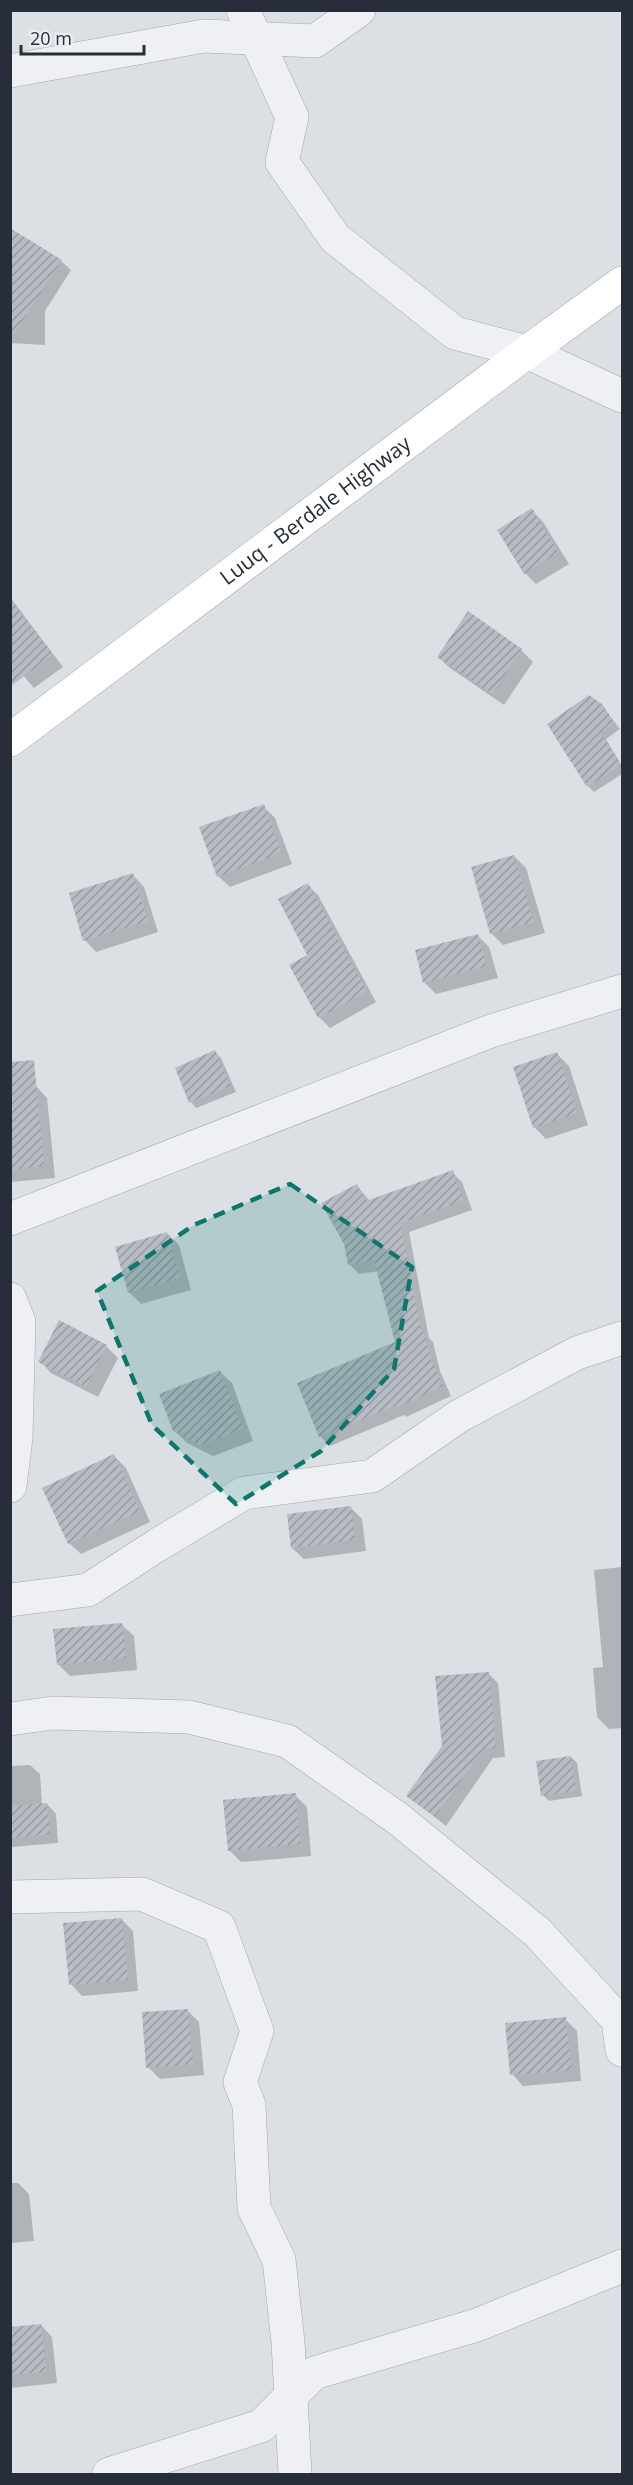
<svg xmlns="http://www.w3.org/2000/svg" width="633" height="2485" font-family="'Open Sans',sans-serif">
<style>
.shadow{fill:#0003}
.building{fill:url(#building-hatch)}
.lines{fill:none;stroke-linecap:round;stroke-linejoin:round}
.street-casing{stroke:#a2a7ae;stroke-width:34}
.primary-casing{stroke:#9da4af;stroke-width:34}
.street{stroke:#eef0f3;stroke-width:33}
.primary{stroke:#fff;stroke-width:33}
.marked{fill:#0f766e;fill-opacity:0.2;stroke:#0f766e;stroke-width:4.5;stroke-dasharray:12 8;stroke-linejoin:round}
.labels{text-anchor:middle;stroke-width:6;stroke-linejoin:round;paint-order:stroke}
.street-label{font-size:21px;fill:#282e39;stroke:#ebeef3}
</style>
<defs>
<pattern id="building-hatch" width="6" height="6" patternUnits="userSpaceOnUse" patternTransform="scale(1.5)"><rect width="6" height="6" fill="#b7bcc4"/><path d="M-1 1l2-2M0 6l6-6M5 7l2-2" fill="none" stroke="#9599a0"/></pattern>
</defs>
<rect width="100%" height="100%" fill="#dce0e5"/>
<!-- shadow -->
<g class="shadow">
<path d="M10,238l51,23 10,9 -26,41v34l-35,-2z"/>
<path d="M531,510l12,12 26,42 -33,20 -11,-11z"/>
<path d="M10,597l53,70 -29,21 -24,-28z"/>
<path d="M521,650l12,12 -29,43 -54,-37 -12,-11z"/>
<path d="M601,705l19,24 -14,10 16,27v8l-28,18 -6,-6z"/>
<path d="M263,806l12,12 17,46 -62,23 -12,-11z"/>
<path d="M514,856l12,12 19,65 -42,12 -12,-12z"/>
<path d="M133,875l11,12 14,45 -62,20 -11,-12z"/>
<path d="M308,885l10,10 58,107 -46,26 -10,-10 -29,-52 18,-10z"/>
<path d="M478,936l11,11 9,31 -62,16 -12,-12z"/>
<path d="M215,1052l6,6 15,34 -40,16 -5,-6 -15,-33z"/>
<path d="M557,1054l12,12 19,59 -42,14 -12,-12z"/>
<path d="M36,1086l11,12 8,80 -45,4v-93z"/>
<path d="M452,1172l10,10 10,28 -63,22 20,106 4,4 7,29 11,25 -45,21 -2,-2 -74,31 -9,-9 -22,-53 98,-41 -18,-72 -20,3 -10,-10 8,-78 13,15z"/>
<path d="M167,1233l12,12 12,45 -50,14 -11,-11 -13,-45z"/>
<path d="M60,1322l46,24 12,12 -20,39 -47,-24 -11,-12z"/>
<path d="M220,1372l12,11 21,58 -40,15 -26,-13 -13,-13z"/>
<path d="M114,1456l12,12 24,54 -69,32 -12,-11z"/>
<path d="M350,1507l12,12 4,32 -62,8 -12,-11z"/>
<path d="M622,1567v161l-13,1 -12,-12 -4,-49 10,-1 -9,-97z"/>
<path d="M122,1625l12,11 3,34 -67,6 -12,-12z"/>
<path d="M488,1673l10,10 7,74 -12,1 -47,68 -38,-30 35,-49z"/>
<path d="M571,1757l6,6 5,33 -33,5 -6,-6z"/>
<path d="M30,1765l10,9 2,31 5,-1 9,10 2,29 -46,4 -2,-81z"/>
<path d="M295,1795l12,12 4,49 -70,6 -12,-12z"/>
<path d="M121,1919l12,12 5,60 -56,5 -11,-12z"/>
<path d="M187,2010l12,12 5,53 -44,4 -12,-12z"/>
<path d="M565,2019l12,12 4,50 -58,5 -11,-12z"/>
<path d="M10,2183h8l11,11 5,47 -24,2z"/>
<path d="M41,2325l11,12 5,46 -46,5 -1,-60z"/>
</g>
<!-- building -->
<g class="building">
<path d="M10,228l52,32 -52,80z"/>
<path d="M532,508l26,44 -34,22 -27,-44z"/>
<path d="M10,599l43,55 -43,33z"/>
<path d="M468,611l54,38 -30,45 -55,-37z"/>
<path d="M589,695l13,9 13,19 -14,10 20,32 -34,22 -40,-63z"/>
<path d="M264,804l17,49 -64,24 -18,-50z"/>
<path d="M514,855l20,67 -44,12 -19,-67z"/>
<path d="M133,873l15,48 -65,20 -14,-48z"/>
<path d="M308,883l59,109 -49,26 -29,-53 18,-10 -29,-56z"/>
<path d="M478,934l9,32 -64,17 -8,-33z"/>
<path d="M215,1050l16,36 -42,17 -14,-35z"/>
<path d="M557,1052l20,61 -44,15 -20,-61z"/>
<path d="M34,1060l10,106 -34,4v-108z"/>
<path d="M453,1170l10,31 -63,22 21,108 2,-1 8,30 12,26 -48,22 -1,-2 -75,31 -22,-54 98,-41 -21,-82 -26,5 -4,-21 -23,-41 36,-19 9,17z"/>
<path d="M167,1232l13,46 -52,15 -13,-46z"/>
<path d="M59,1320l48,25 -21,42 -48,-25z"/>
<path d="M220,1370l23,59 -43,16 -27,-14 -14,-37z"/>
<path d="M114,1454l26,57 -72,33 -26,-56z"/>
<path d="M351,1506l4,34 -64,8 -4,-34z"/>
<path d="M122,1623l4,35 -69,7 -4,-36z"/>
<path d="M489,1672l7,76 -13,1 -48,68 -29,-21 36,-50 -7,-70z"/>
<path d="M571,1756l5,35 -35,5 -5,-35z"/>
<path d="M296,1793l4,51 -72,7 -5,-51z"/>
<path d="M47,1803l3,31 -40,4v-32z"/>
<path d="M122,1918l6,62 -59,5 -6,-62z"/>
<path d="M188,2009l5,55 -47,4 -4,-56z"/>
<path d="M566,2017l5,53 -61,5 -5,-52z"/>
<path d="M41,2324l5,48 -36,3v-48z"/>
</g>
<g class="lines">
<!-- street casing -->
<g class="street-casing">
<g id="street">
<path d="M243,10l49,107 -10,45 53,76 120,95 72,19 95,44"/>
<path d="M10,71l194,-35 111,5 44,-31"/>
<path d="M10,1219l481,-188 131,-40"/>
<path d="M10,1299l9,23 -3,116 -6,48"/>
<path d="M10,1600l78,-10 71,-46 85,-51 128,-17 87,-60 118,-63 45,-15"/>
<path d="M10,1719l43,-6 136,4 98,24 110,77 140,114 81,88 4,30"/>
<path d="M10,1897l132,-3 77,33 38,104 -17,51 9,23 5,103 25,52 9,82 7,132"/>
<path d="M109,2474l152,-48 53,-53 163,-48 145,-59"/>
</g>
</g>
<!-- primary casing -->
<g class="primary-casing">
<g id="primary">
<path id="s1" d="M10,740l517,-388 95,-69"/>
</g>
</g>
<!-- street -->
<use href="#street" class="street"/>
<!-- primary -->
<use href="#primary" class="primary"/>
</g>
<!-- marked area -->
<path class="marked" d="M290,1184l122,83 -18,102 -73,82 -85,53 -84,-79 -55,-134 97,-66z"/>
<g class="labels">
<!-- street labels -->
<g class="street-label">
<text dy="7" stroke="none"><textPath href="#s1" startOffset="382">Luuq - Berdale Highway</textPath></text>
</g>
</g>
<!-- border -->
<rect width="633" height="2485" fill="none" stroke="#282e39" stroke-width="24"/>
<!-- scale -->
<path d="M21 45v9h123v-9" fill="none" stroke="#282e39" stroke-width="3"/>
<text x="30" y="45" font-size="18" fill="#282e39" stroke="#ebeef3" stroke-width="4.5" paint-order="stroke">20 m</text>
</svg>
